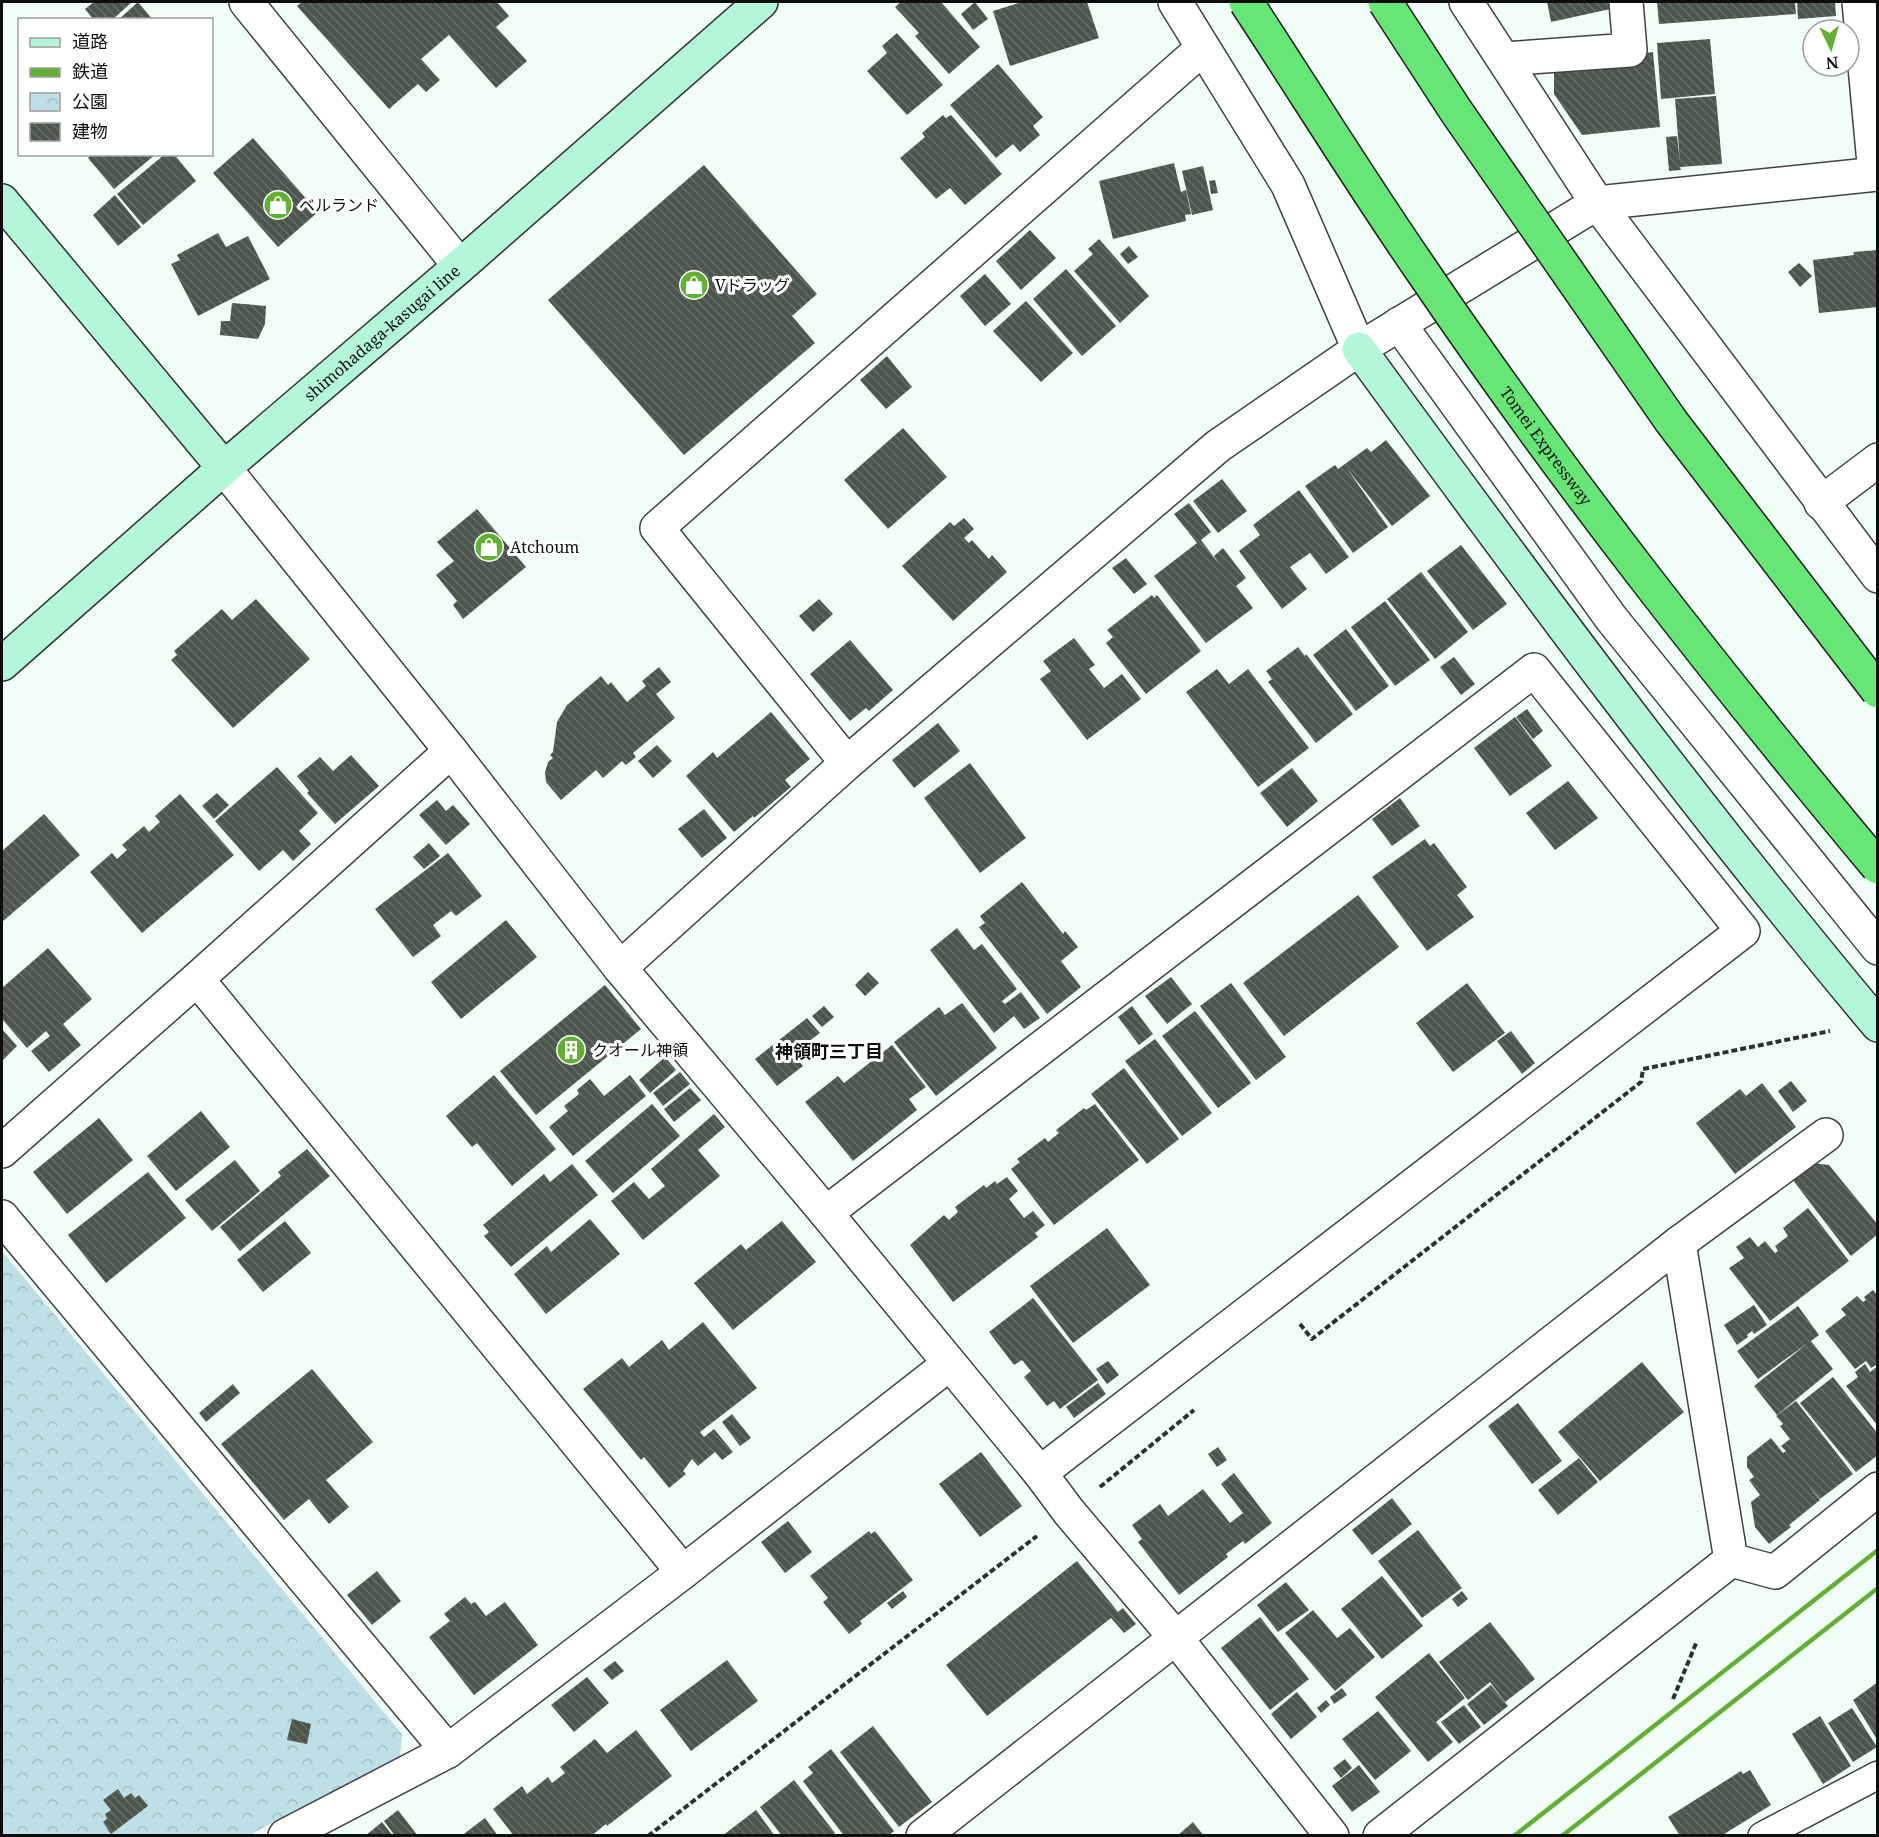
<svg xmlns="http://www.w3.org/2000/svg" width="1879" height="1837" font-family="'Noto Serif','Noto Sans JP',serif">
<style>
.park{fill:url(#park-crowns)}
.building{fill:url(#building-back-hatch)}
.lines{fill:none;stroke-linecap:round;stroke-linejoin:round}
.lane-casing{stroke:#414141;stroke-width:30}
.street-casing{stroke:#414141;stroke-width:36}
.secondary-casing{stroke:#303030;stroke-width:36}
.path{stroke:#303030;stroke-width:4;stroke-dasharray:6 3;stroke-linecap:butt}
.lane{stroke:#fff;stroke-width:27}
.street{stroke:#fff;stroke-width:33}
.secondary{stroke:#b3f6d8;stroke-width:33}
.rail{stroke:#63af35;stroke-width:4.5}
.highway-bridge-casing{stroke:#1f1f1f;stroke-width:36;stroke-linecap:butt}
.highway-bridge{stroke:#67e577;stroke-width:33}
.labels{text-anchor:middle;stroke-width:6;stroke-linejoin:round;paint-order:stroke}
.poi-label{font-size:16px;fill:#0e0e0e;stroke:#fff;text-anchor:start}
.street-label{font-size:16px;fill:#0e0e0e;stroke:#fff}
.neighbourhood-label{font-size:18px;font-weight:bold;fill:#0e0e0e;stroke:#fff}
</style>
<defs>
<pattern id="park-crowns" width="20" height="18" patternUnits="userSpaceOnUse" patternTransform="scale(1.5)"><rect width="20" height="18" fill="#bddfe5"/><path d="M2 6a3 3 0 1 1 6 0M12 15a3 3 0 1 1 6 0" fill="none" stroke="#a1bec3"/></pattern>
<pattern id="building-back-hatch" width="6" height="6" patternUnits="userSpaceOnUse" patternTransform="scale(1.5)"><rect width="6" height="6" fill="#4c564c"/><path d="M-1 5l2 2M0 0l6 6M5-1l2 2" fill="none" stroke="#676e67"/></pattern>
</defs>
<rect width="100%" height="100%" fill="#f1fdf7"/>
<!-- park -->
<path class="park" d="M2,1251l400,483 -2,23 -151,78h-247z"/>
<!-- building -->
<g class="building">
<path d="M94,2h38l-20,18h-18l-9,-11z"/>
<path d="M138,2l15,18h-35z"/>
<path d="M302,2h195l12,14 -13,11 31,34 -31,27 -47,-53 -28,24 19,21 -14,12 -8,-8 -29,25 -92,-103z"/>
<path d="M901,2h40l39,45 -31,27 -34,-38 4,-3 -24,-26z"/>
<path d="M975,2l13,17 -15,11 -12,-16z"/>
<path d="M1018,2h69l12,36 -89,28 -17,-55 26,-8z"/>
<path d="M1547,2h66l2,6 -64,14z"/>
<path d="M1657,2h138l1,12 -137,10z"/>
<path d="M1797,2h38l1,14 -38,3z"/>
<path d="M897,33l46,52 -36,30 -40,-44 20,-18 -5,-7z"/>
<path d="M1710,39l5,55 -54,5 -4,-56z"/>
<path d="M1653,52l7,75 -78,8 -28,-41v-29z"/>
<path d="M998,64l45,53 -10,9 7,9 -20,17 -7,-8 -17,14 -46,-53z"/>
<path d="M1716,96l6,68 -42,3 1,3 -12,1 -3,-34 11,-1 3,26 -5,-63z"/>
<path d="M943,115l3,3 5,-3 51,59 -37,31 -15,-17 -14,11 -36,-41 25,-21 -3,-4z"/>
<path d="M253,138l65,74 -40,35 -65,-74z"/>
<path d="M93,154h63l-42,35 -26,-31z"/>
<path d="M165,154h9l22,27 -53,44 -26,-31z"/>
<path d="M1174,163l7,29 5,-2 5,24 -6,1 1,6 -73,18 -14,-58z"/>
<path d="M704,165l113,129 -25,22 23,27 -131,112 -136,-155z"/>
<path d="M1203,166l10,44 -21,5 -10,-44z"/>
<path d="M1215,180l3,13 -7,1 -2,-13z"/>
<path d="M115,195l26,32 -23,19 -25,-31z"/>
<path d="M1030,230l26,28 -35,32 -25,-29z"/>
<path d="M218,233l8,14 22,-11 22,43 -72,37 -27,-52 9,-4 -3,-5z"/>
<path d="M1099,239l50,57 -29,27 -46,-52 19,-17 -5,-5z"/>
<path d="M1129,246l9,11 -10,7 -8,-10z"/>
<path d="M1878,250v57l-59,6 -6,-53 41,-5 -1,-3z"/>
<path d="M1799,263l13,13 -12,11 -12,-15z"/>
<path d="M1066,269l50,57 -34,30 -49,-57z"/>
<path d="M985,274l26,30 -26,22 -25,-30z"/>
<path d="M1026,301l47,52 -32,29 -48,-51z"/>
<path d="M232,303l34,3 -1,18 -7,15 -38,-4 1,-14h9z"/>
<path d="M887,356l25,31 -26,22 -26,-29z"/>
<path d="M903,428l44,49 -59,52 -44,-49z"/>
<path d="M1386,440l44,56 -38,30 -46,-59 42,60 -35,26 -48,-67 30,-21 3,4 29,-21 4,4z"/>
<path d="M1222,479l25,32 -29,22 -25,-32z"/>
<path d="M1299,490l50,67 -23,17 -16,-21 -20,14 17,22 -25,20 -43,-58 21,-16 -7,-10z"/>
<path d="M1189,503l22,29 -10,8 18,24 -5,-8 9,-8 23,30 -10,8 17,22 -47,35 -52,-67 43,-33 -23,-29z"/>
<path d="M477,509l49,58 -63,52 -10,-14 4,-4 -21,-26 18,-14 -17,-19z"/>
<path d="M964,518l10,11 -10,9 5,5 3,-3 17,19 3,-4 15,17 -54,49 -51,-55 48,-44 4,4z"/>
<path d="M1461,545l46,59 -34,26 -46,-59z"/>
<path d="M1126,558l21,26 -13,10 -22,-26z"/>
<path d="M1421,572l47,60 -33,27 -48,-60z"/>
<path d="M1152,595l2,3 3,-3 44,56 -55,43 -40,-51 7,-6 -6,-7z"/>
<path d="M256,599l54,60 -77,69 -62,-68 6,-5 -3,-4 48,-42 10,11z"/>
<path d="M819,599l14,15 -20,18 -14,-16z"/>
<path d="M1385,601l45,59 -35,26 -44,-59z"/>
<path d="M1346,629l43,57 -33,25 -43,-56z"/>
<path d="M1074,638l21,27 -6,4 15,19 18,-14 19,25 -54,41 -47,-61 11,-8 -8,-10z"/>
<path d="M850,640l43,50 -24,21 -3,-3 -16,13 -40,-47z"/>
<path d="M1298,647l7,9 1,-2 47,60 -37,29 -48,-61 4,-3 -6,-8z"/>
<path d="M1454,657l21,27 -14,11 -21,-28z"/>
<path d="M659,667l12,15 -15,12 19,24 -42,35 3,4 -10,8 -4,-4 -19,17 -7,-8 -35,30 -15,-18 -1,-10 3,-10 5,-4 -3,-3 3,-3 4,-30 10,-17 34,-29 7,9 3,-3 16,20 19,-16 -4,-5z"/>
<path d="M1217,669l12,15 19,-15 61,79 -51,39 -72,-95z"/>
<path d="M1527,709l16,22 -10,8 -17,-22z"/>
<path d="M771,712l39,47 -25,21 6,7 -37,31 -1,-2 -19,16 -48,-56 27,-24 4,6z"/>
<path d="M1515,717l37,49 -42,30 -36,-48z"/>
<path d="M938,723l22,28 -46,37 -22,-28z"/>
<path d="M657,745l15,16 -19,17 -15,-17z"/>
<path d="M351,755l28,31 -44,38 -28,-31 2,-2 -12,-15 23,-19 13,14z"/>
<path d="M970,763l56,75 -46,35 -56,-75z"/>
<path d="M277,767l41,46 -19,18 12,13 -18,17 -10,-11 -24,21 -44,-50z"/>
<path d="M1292,768l26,33 -31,26 -27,-34z"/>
<path d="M1568,781l30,37 -43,32 -29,-37z"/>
<path d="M217,793l12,12 -15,14 -12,-13z"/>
<path d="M180,794l54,61 -92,78 -52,-61 22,-19 5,6 10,-9 -5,-5 22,-19 5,6 11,-10 -5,-6z"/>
<path d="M1400,798l20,28 -28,20 -20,-27z"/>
<path d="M437,800l9,11 7,-6 17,19 -24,21 -27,-30z"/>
<path d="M704,809l23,29 -25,20 -24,-29z"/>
<path d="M44,814l36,41 -78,67v-71z"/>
<path d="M1425,839l5,7 4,-3 33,44 -10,8 17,22 -47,34 -55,-74z"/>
<path d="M429,843l11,13 -16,13 -11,-12z"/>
<path d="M448,853l34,43 -26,20 -5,-5 -18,14 8,11 -28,21 -38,-48z"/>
<path d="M1022,882l41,52 2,-3 13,16 -17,14 20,26 -34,27 -68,-87 6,-4 -5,-7z"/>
<path d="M1358,895l41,52 -115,89 -41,-53z"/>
<path d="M506,920l31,37 -76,62 -30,-37z"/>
<path d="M957,928l17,22 8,-6 35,45 -15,12 3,3 16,-12 19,26 -16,11 -10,-13 -20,17 -64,-83z"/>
<path d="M48,948l44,51 -29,25 18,21 -32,27 -18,-21 19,-15 -4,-5 -19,17 -25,-29v-31z"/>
<path d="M868,972l11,11 -14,13 -10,-11z"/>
<path d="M1171,977l21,27 -25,20 -22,-28z"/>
<path d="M1231,983l55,74 -30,23 -56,-74z"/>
<path d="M1467,983l38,50 -52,39 -37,-49z"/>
<path d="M605,985l36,44 -105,86 -36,-44z"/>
<path d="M962,1003l35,45 -61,48 -42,-54 45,-35 6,8z"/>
<path d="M824,1006l10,11 -12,10 -10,-11z"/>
<path d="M1132,1006l21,28 -14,11 -21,-28z"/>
<path d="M1195,1011l56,72 -33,25 -56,-72z"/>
<path d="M807,1018l13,15 -27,20 10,13 -26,20 -22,-27z"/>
<path d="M2,1029l15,17 -15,15z"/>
<path d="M1511,1031l24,32 -13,11 -25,-33z"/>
<path d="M1155,1039l57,74 -30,23 -57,-75z"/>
<path d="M892,1045l34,42 -17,12 8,11 -64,51 -48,-59 33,-26 6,7z"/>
<path d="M665,1057l11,13 -26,23 -11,-13z"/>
<path d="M1124,1068l55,71 -32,25 -56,-70z"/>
<path d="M680,1072l10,12 -27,22 -10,-13z"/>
<path d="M494,1075l62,74 -44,37 -35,-43 -5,4 -26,-31z"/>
<path d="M630,1075l16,21 -73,60 -24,-29 19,-16 -4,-5 15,-12 -2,-4 13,-11 14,17z"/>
<path d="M1791,1081l16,20 -14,11 -15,-21z"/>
<path d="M1762,1083l34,44 -61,47 -39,-51 44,-34 6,7z"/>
<path d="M690,1088l11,12 -27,22 -10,-13z"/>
<path d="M652,1104l28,32 -67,57 -28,-32z"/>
<path d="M1095,1104l44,56 -85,65 -43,-56 9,-7 -3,-3 28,-21 3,4 11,-9 -3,-3 28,-22 2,2z"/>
<path d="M201,1111l29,36 -54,44 -29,-35z"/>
<path d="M714,1114l11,13 -27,23 22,26 -77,64 -32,-39 23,-19 15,17 16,-13 -14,-17z"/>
<path d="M99,1118l34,42 -66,54 -34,-42z"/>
<path d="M307,1149l23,27 -90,75 -20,-24 61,-51 -3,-4z"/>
<path d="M235,1160l25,31 -48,40 -27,-31z"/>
<path d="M1813,1163l16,2 49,60v9l-27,22 -59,-77z"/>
<path d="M572,1164l26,31 -87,72 -27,-31 5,-4 -6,-7 61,-51 6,8z"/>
<path d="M148,1172l38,46 -80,65 -38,-48z"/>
<path d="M1007,1177l11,14 -9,8 15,19 9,-7 12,14 -10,8 3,4 -85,65 -43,-57 34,-30 5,5 9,-8 -3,-5 29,-22 2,3 9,-7 2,3z"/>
<path d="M1808,1208l41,53 -79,60 -41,-53 15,-10 -8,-11 14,-10 8,10 7,-6 10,12 3,-2 -3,-5 13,-10 -5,-8z"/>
<path d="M590,1219l30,35 -74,60 -32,-40 33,-28 4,6z"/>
<path d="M285,1221l26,32 -48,39 -26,-32z"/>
<path d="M782,1221l34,41 -83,68 -39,-47 47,-39 5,6z"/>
<path d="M1107,1228l43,57 -77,58 -43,-57z"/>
<path d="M1873,1290l5,6v68l-7,4 -5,-7 -11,8 -30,-38 21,-16 -5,-6 16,-13 6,6 3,-2 -2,-3z"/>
<path d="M1033,1298l65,82 -38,29 -6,-8 -7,5 -23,-29 7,-6 -9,-11 -8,5 -25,-33z"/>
<path d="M1754,1305l13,20 -13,9 -2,-3 -5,4 1,2 -11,8 -13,-20z"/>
<path d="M1798,1306l21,29 -8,6 22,28 -56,46 -23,-29 54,-43 -50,36 -21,-28z"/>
<path d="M703,1322l54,66 -57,44 4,5 10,-8 19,23 -11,8 -7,-8 -17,14 -6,-7 -9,12 3,3 -17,14 -25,-31 -3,3 -58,-71 39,-31 7,9 33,-27 7,10z"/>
<path d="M1108,1361l11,14 -12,9 -11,-15z"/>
<path d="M1642,1362l42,50 -84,69 -42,-49z"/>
<path d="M1865,1364l5,8 8,-6v60l-32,-40 12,-9 -3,-5z"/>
<path d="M312,1369l61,73 -47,38 23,27 -20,17 -20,-25 -25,21 -63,-76z"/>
<path d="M1833,1377l45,57v21l-22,17 -56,-69z"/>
<path d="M1098,1383l8,11 -32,24 -8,-11z"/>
<path d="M233,1384l7,9 -34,29 -7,-9z"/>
<path d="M1796,1401l57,73 -33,25 -14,-16 14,17 -31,25 2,2 -22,17 -14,-17 -4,-25 9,-7 -11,-15 5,-3 -7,-10v-10l24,-19 12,15 3,-2 -5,-5 9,-7 -10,-13 3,-2 -7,-8z"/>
<path d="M1518,1403l44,58 -30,23 -44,-58z"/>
<path d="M732,1414l19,24 -11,8 -18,-24z"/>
<path d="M1218,1447l9,13 -10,7 -9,-13z"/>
<path d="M981,1452l41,54 -42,31 -41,-53z"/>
<path d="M1579,1458l19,24 -40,33 -20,-25z"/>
<path d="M1234,1473l38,50 -27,21 -2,-3 -17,13 2,3 -49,38 -41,-53 4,-3 -10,-14 28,-21 8,12 35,-27 27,34 13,-10 -22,-29z"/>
<path d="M1392,1498l20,26 -40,31 -20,-25z"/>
<path d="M788,1521l24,31 -27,21 -24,-31z"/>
<path d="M1418,1530l44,58 -40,30 -44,-57z"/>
<path d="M869,1531l2,3 4,-3 38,49 -53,41 2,3 -13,10 -26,-32 5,-4 -18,-22z"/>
<path d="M1077,1561l41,51 5,-4 13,16 -12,9 -13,-15 -124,98 -41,-51z"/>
<path d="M377,1571l24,30 -29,24 -25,-30z"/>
<path d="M1382,1576l41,50 -41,33 -41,-50z"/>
<path d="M1286,1582l23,28 -31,22 -21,-27z"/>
<path d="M903,1591l4,6 -15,12 -5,-6z"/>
<path d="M1462,1591l6,8 -10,8 -6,-8z"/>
<path d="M465,1597l6,7 4,-2 11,14 19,-14 33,43 -64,50 -45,-58 21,-16 -6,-7z"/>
<path d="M1313,1610l24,28 13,-10 25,29 -40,34 -50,-58z"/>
<path d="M1260,1617l49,62 -39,31 -49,-62z"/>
<path d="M1490,1622l45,57 -30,23 -15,-20 -22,18 -29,-38z"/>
<path d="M1429,1653l36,45 -29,24 17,20 -25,20 -53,-65z"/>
<path d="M727,1660l31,41 -67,50 -31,-41z"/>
<path d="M615,1661l9,10 -12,9 -9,-10z"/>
<path d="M587,1677l22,26 -35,29 -23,-27z"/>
<path d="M1878,1682v59l-25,-41z"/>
<path d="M1491,1685l17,21 -24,19 -17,-21z"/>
<path d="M1342,1688l5,7 -13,9 -4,-7z"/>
<path d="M1297,1692l20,25 -26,22 -20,-25z"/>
<path d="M1326,1700l4,5 -9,8 -4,-5z"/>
<path d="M1464,1705l17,22 -22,17 -18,-22z"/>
<path d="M1852,1708l25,39 -24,15 -25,-39z"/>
<path d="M1378,1711l33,40 -36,29 -33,-41z"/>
<path d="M1820,1716l31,50 -28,18 -31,-50z"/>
<path d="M292,1719l19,5 -4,20 -20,-4z"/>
<path d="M873,1726l59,76 -33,25 -59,-75z"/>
<path d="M636,1730l36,46 -65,50 -1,-2 -15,12h-77l-21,-27 29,-23 5,8 21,-17 4,6 13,-10 -5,-6 35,-28 12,14z"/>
<path d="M831,1749l63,82 -6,5h-44l-41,-55 10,-8 -5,-6z"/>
<path d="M1345,1759l7,9 -11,10 -8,-10z"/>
<path d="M1359,1765l21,27 -28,20 -20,-26z"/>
<path d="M1750,1770l21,35 -50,31h-41l-12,-19 73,-46 2,3z"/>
<path d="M794,1780l41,53 -4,3h-49l-22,-29z"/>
<path d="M118,1789l6,9 7,-5 4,5 4,-3 9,11 -37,28 -8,-12 4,-3 -2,-5 6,-4 -8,-10z"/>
<path d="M398,1810l20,26h-23l-11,-15z"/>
<path d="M756,1810l19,26h-53z"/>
<path d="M485,1818l13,18h-37z"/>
<path d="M382,1822l11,14h-28z"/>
<path d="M1193,1822l11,14h-27z"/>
</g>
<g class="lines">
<!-- lane casing -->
<g class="lane-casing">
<path id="lane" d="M1762,1836l116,-61"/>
</g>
<!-- street casing -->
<g class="street-casing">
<g id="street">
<path d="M246,2l214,264"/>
<path d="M1175,2l113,183 71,164"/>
<path d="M1466,2l131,201 281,373"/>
<path d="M1859,2l16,172"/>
<path d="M1504,59l126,-9 -4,-48"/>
<path d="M1399,324l212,294 267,330"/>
<path d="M224,468l227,283 169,217 206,245 214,260 29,39 106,125 157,199"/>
<path d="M1821,503l57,-43"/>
<path d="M847,763l-190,-235 546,-480"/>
<path d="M620,968l227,-205 371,-317 141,-97 238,-146 281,-29"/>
<path d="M197,979l486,593"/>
<path d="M2,1151l195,-172 254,-228"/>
<path d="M826,1213l708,-543 209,261 -703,542"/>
<path d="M2,1217l446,534"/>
<path d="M1731,1560l44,12 103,-83"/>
<path d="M285,1836l163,-85 235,-179 266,-208"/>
<path d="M923,1836l756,-593 147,-108"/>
<path d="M1380,1836l351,-276 -52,-317"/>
</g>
</g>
<!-- secondary casing -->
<g class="secondary-casing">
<g id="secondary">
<path d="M2,201l222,267"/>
<path d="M1359,349c167,229 336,458 519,676"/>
<path id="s1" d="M2,664l222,-196 236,-202 301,-264"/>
</g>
</g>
<!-- path -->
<g class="path">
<path d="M1300,1324l12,15 329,-257 2,-13 187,-38"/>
<path d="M1100,1487l94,-77"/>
<path d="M1673,1699l24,-58"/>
<path d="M648,1836l389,-300"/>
</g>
<!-- lane -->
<use href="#lane" class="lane"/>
<!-- street -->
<use href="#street" class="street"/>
<!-- secondary -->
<use href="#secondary" class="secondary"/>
<!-- rail -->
<g class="rail">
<path d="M1514,1836l364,-286"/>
<path d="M1562,1836l316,-248"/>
</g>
<!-- highway-bridge casing -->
<g class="highway-bridge-casing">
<g id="highway-bridge">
<path id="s2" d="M1246,2c58,88 114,179 174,266 141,208 297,406 458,599"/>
<path d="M1385,2l71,109 215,310 207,270"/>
</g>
</g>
<!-- highway-bridge -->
<use href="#highway-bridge" class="highway-bridge"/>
</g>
<!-- icons -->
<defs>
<g id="shop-disc" transform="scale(1.5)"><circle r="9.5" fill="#63af35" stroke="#fff"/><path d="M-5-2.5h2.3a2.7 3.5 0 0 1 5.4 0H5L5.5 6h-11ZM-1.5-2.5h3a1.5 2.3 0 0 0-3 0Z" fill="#fff"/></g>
<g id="building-disc" transform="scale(1.5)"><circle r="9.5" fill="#63af35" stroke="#fff"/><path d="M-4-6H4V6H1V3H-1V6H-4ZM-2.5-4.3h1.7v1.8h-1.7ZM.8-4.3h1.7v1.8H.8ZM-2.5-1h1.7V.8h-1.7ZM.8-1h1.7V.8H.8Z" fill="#fff"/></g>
</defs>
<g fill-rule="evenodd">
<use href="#shop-disc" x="278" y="205"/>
<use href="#shop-disc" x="694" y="285"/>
<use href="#shop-disc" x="489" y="547"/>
<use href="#building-disc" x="571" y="1050"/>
</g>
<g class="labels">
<!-- poi labels -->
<g class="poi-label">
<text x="299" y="211">ベルランド</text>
<text x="715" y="291">Vドラッグ</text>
<text x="510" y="553">Atchoum</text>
<text x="592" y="1056">クオール神領</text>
</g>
<!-- street labels -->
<g class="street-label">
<text dy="6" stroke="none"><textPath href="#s1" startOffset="504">shimohadaga-kasugai line</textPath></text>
<text dy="6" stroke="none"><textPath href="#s2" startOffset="536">Tomei Expressway</textPath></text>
</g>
<!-- neighbourhood labels -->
<g class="neighbourhood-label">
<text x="829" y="1058">神領町三丁目</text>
</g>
</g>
<!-- border -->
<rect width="1879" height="1837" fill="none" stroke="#0e0e0e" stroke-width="6"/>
<!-- legend -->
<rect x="18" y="18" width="195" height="138" fill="#ffffff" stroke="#9f9f9f" stroke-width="1.5"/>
<rect x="30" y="38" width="30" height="9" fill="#b3f6d8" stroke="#9f9f9f" stroke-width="1.5"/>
<text x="72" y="48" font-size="18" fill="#0e0e0e">道路</text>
<rect x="30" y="68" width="30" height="9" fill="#63af35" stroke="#9f9f9f" stroke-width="1.5"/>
<text x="72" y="78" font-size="18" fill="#0e0e0e">鉄道</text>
<rect x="30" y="93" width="30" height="18" fill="url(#park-crowns)" stroke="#9f9f9f" stroke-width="1.5"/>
<text x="72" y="108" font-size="18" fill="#0e0e0e">公園</text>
<rect x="30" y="123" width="30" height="18" fill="url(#building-back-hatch)" stroke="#9f9f9f" stroke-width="1.5"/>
<text x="72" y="138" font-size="18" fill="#0e0e0e">建物</text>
<!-- north arrow -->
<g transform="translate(1831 48) rotate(175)"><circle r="28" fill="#ffffff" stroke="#9f9f9f" stroke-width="1.5"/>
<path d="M0-4.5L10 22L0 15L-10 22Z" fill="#63af35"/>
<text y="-9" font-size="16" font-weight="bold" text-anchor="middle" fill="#0e0e0e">N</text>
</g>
</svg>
